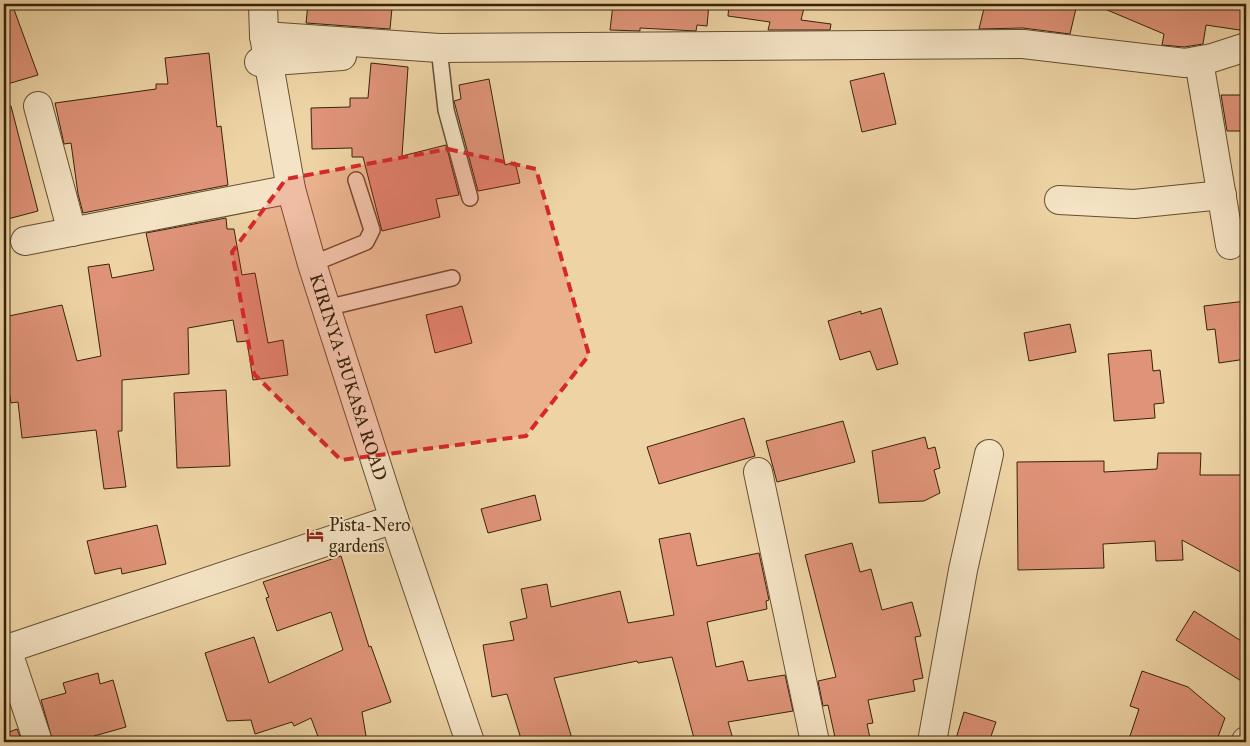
<svg xmlns="http://www.w3.org/2000/svg" width="1250" height="746" font-family="'IM FELL Great Primer',serif">
<style>
.building{fill:#df9378;stroke:#37230a}
.lines{fill:none;stroke-linecap:round;stroke-linejoin:round}
.service-casing{stroke:#654f31;stroke-width:18}
.minor-casing{stroke:#654f31;stroke-width:30}
.service{stroke:#f4e3c4;stroke-width:15}
.minor{stroke:#f4e3c4;stroke-width:28}
.marked{fill:#d62828;fill-opacity:0.2;stroke:#d62828;stroke-width:4;stroke-dasharray:10 6;stroke-linejoin:round}
.labels{text-anchor:middle;stroke-width:4;stroke-linejoin:round;paint-order:stroke}
.street-label{font-size:18px;fill:#37230a;stroke:#f4e3c4}
.poi-label{font-size:18px;fill:#37230a;stroke:#f4e3c4;text-anchor:start}
</style>
<rect width="100%" height="100%" fill="#eed4a5"/>
<filter id="stains"><feTurbulence type="fractalNoise" baseFrequency=".004" numOctaves="4"/><feColorMatrix values="0 0 0 0 .2 0 0 0 0 .09 0 0 0 0 .02 0 0 0 .5 -.17"/></filter>
<radialGradient id="worn" r=".72"><stop offset=".6" stop-color="#630" stop-opacity="0"/><stop offset="1" stop-color="#630" stop-opacity=".3"/></radialGradient>
<!-- building -->
<g class="building">
<path d="M4,4h8l26,71 -34,10z"/>
<path d="M308,4h44v2l40,2 -2,21 -84,-6z"/>
<path d="M613,4h96l-2,22 -10,-1 -1,6 -56,-3v3l-30,-1z"/>
<path d="M729,4h76l-4,16 30,4 -1,6h-62l2,-8 -42,-6z"/>
<path d="M985,4h92l-7,30 -47,-6 -44,1z"/>
<path d="M1093,4h153v27l-40,-6 -3,19 -19,3 -22,-2 2,-11z"/>
<path d="M209,53l8,74 4,-1 7,59 -145,28 -5,-19 -7,-51 -7,1 -9,-41 101,-14v-5h12l-3,-26z"/>
<path d="M371,63l37,4 -6,89 44,-11 13,50 -23,4 4,18 -58,14 -19,-74h-11v-9l-40,1 -1,-41 39,-1v-9h18z"/>
<path d="M884,73l12,51 -34,8 -12,-51z"/>
<path d="M489,79l16,86 10,-3 5,21 -42,8 -24,-90 7,-2 -2,-14z"/>
<path d="M1221,95h25v36h-19z"/>
<path d="M11,106l27,105 -34,9v-113z"/>
<path d="M226,218l1,11h7l8,46 13,-2 13,70 15,-3 5,35 -35,5 -6,-39 -10,1 -4,-22 -45,8 1,46 -67,6v51h-4l8,56 -22,2 -8,-59 -74,8 -4,-36 -7,1 -7,-44v-42l58,-12 15,56 24,-5 -13,-89 21,-3 3,14 42,-8 -8,-37z"/>
<path d="M1246,301v58l-27,4 -4,-34 -8,1 -3,-24z"/>
<path d="M462,306l10,37 -37,10 -9,-38z"/>
<path d="M881,308l17,56 -21,6 -7,-19 -30,9 -12,-39 33,-10v3z"/>
<path d="M1070,324l6,28 -47,9 -5,-28z"/>
<path d="M1151,350l2,21 7,-1 4,33 -10,1 1,14 -41,3 -6,-67z"/>
<path d="M226,390l4,76 -53,2 -3,-75z"/>
<path d="M744,418l11,38 -96,28 -12,-37z"/>
<path d="M843,421l12,41 -78,20 -11,-41z"/>
<path d="M925,437l3,12 7,-2 5,21 -6,2 6,23 -16,8 -45,2 -7,-52z"/>
<path d="M1158,453h43l-1,22h46v100l-64,-35 1,20 -27,1 -1,-20 -52,3 1,24 -86,2 -1,-108 87,-1v11l53,-3z"/>
<path d="M535,495l6,25 -53,13 -7,-24z"/>
<path d="M157,525l9,39 -44,10 -1,-6 -26,6 -8,-33z"/>
<path d="M690,533l7,33 62,-13 10,47 -3,1 1,8 -60,13 9,45 27,-6 5,20 37,-6 8,36 -65,11 5,17 -13,3h-25l-23,-85 -34,6 -1,-2 -83,17 19,64h-51l-15,-48 -15,3 -9,-52 31,-5 -4,-18 17,-4 -6,-29 26,-5 4,23 69,-16 8,32 46,-8 -15,-76z"/>
<path d="M852,543l8,29 11,-3 11,41 30,-8 9,34 -6,1 8,41 -10,2 2,11 -47,9 5,23 -6,1 3,14 -22,4h-12l-8,-37 -5,1 -5,-25 18,-4 -31,-122z"/>
<path d="M341,556l28,91 2,-1 20,56 -29,10 5,30h-47l-9,-24 -17,8 -2,-4 -37,12 -4,-14 -24,1 -22,-68 49,-16 15,46 74,-33 -12,-38 -54,19 -11,-33 3,-1 -6,-15z"/>
<path d="M1194,611l52,33v40l-70,-44z"/>
<path d="M1142,671l46,16 37,31 -9,24h-88l11,-33 -9,-3z"/>
<path d="M98,673l2,11 13,-4 13,47 -32,9 2,6h-43l-12,-42 25,-7 -3,-10z"/>
<path d="M964,712l32,10 -7,20h-34z"/>
<path d="M17,729l5,13h-18v-8z"/>
</g>
<g class="lines">
<!-- service casing -->
<g class="service-casing">
<g id="service">
<path d="M439,48l7,62 24,88"/>
<path d="M312,264l54,-22 6,-12 -16,-50"/>
<path d="M326,308l126,-30"/>
</g>
</g>
<!-- minor casing -->
<g class="minor-casing">
<g id="minor">
<path id="s1" d="M263,4l1,32 27,153 21,75 82,255 76,223"/>
<path d="M264,36l175,12 584,-4 162,19 27,-5 34,-11"/>
<path d="M1199,61l31,184"/>
<path d="M259,62l83,-6"/>
<path d="M38,106l34,126"/>
<path d="M1059,200l75,4 88,-9"/>
<path d="M25,241l266,-52"/>
<path d="M758,472l57,270"/>
<path d="M4,645l3,4 31,93"/>
<path d="M7,649l387,-130"/>
<path d="M932,742l31,-172 26,-116"/>
<path d="M1246,742v-1"/>
</g>
</g>
<!-- service -->
<use href="#service" class="service"/>
<!-- minor -->
<use href="#minor" class="minor"/>
</g>
<!-- marked area -->
<path class="marked" d="M448,149l88,20 53,186 -63,81 -185,24 -87,-86 -22,-122 54,-73z"/>
<!-- icons -->
<defs>
<g id="hotel-bare" transform="scale(1.35)"><path d="M-6-4.5h1.5V1H6V5H4.5V3h-9V5H-6ZM-4 0a1.8 1.8 0 1 1 3.6 0ZM.5 0V-2.5h3Q6-2.5 6 0Z" fill="#8f2418" stroke="#f4e3c4" stroke-width="2.5" paint-order="stroke"/></g>
</defs>
<g fill-rule="evenodd">
<use href="#hotel-bare" x="315" y="535"/>
</g>
<g class="labels">
<!-- street labels -->
<g class="street-label">
<text dy="6" stroke="none"><textPath href="#s1" startOffset="384">KIRINYA-BUKASA ROAD</textPath></text>
</g>
<!-- poi labels -->
<g class="poi-label">
<text x="329" y="531">Pista-Nero<tspan x="329" dy="21">gardens</tspan></text>
</g>
</g>
<!-- margin -->
<rect width="1250" height="746" fill="none" stroke="#eed4a5" stroke-width="20"/>
<rect x="5" y="5" width="1240" height="736" fill="none" stroke="#37230a" stroke-width="2.5"/>
<rect x="10" y="10" width="1230" height="726" fill="none" stroke="#37230a"/>
<rect width="100%" height="100%" filter="url(#stains)"/>
<rect width="100%" height="100%" fill="url(#worn)"/>
</svg>
